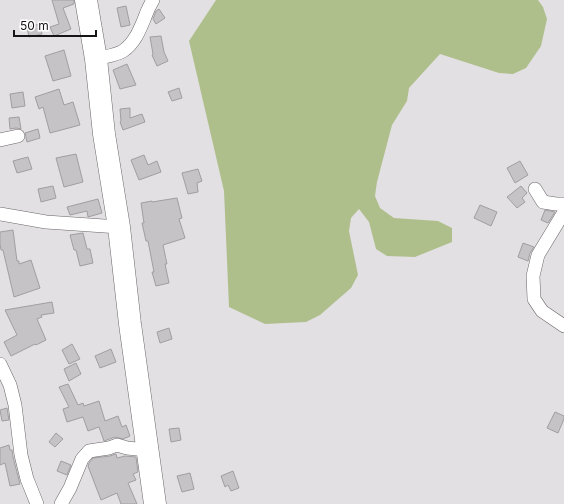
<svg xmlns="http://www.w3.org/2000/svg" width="564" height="504" font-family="Inter,sans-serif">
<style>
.green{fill:#afbf8c}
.building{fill:#c6c3c6;stroke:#a19ea1}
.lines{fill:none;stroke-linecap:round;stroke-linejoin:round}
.street-casing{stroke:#696668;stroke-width:14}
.highway-casing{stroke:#696668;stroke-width:23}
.street{stroke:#fff;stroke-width:13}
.highway{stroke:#fff;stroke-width:22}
</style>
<rect width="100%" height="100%" fill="#e3e0e3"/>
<!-- green -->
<path class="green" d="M216,0h322l5,7 4,12 -6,27 -15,22 -13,6 -14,-1 -59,-19 -31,34 -2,13 -15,24 -15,57 -2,14 5,12 14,10 44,3 14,7v14l-37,15 -28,-1 -11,-7 -7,-27 -10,-13 -8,9 -2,13 9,44 -7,13 -31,27 -14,7 -41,2 -36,-17 -5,-116 -35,-150z"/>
<!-- building -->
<g class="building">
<path d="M52,0h22v4l-11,4 8,21 -17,7 -4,-9 9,-3z"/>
<path d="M126,6l4,19 -9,2 -4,-19z"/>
<path d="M159,9l6,9 -9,6 -3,-5 3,-8z"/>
<path d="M40,24l2,10 -13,3 -2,-10z"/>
<path d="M161,36l3,16 4,9 -11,5 -5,-11 1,-1 -3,-17z"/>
<path d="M64,50l7,26 -18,5 -8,-25z"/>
<path d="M127,64l9,21 -16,4 -7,-19z"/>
<path d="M179,88l3,10 -10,3 -4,-9z"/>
<path d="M59,89l5,16 9,-3 7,23 -30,8 -7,-26 -4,2 -4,-12z"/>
<path d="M23,92l2,14 -13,2 -2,-14z"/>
<path d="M130,108v10l12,-4 3,8 -22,8 -3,-8 1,-1 -1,-12z"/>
<path d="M19,117l2,12 -5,-1 -6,1 -1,-11z"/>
<path d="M38,129l2,9 -13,4 -2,-9z"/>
<path d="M76,154l7,28 -19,5 -8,-29z"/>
<path d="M144,155l4,10 9,-4 4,11 -22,8 -8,-20z"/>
<path d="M28,157l4,12 -15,4 -4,-12z"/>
<path d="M520,161l8,14 -13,8 -8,-15z"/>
<path d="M198,169l4,12 -5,2 1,9 -10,2 -6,-21z"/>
<path d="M53,186l3,12 -15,4 -3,-13z"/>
<path d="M521,186l6,7 -5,5 3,4 -8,6 -10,-11z"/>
<path d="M177,198l5,20 -3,1 6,19 -22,7 4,19h-2l4,19 -13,3 -4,-14h2l-6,-31h-2l-4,-18h2l-3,-20 11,-2v1z"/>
<path d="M98,199l4,14 -14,4 -1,-6 -17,4 -3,-8z"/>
<path d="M480,205l17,7 -6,14 -17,-8z"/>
<path d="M545,210l10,2 -7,11 -7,-3z"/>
<path d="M13,230l4,31h2v3l12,-4 9,28 -26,9 -11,-47h-2l-1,-6v-12z"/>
<path d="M83,233l4,16h3l3,14 -13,3 -4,-16h-2l-4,-15z"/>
<path d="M523,243l11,4 -4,6 -2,8 -10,-4z"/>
<path d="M52,302l2,11 -13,2 1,2 -5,2 9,21 -10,5 -1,-1 -24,12 -7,-14 13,-7 -12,-25z"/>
<path d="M169,328l3,11 -12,4 -3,-11z"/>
<path d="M72,344l8,15 -11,5 -7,-14z"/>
<path d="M111,349l5,13 -16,6 -5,-12z"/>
<path d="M76,363l5,11 -12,7 -5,-12z"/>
<path d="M68,384l10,21 5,-2 1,3 15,-5 6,20 13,-5 4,11 4,-2 4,11 -7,3 -8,-2 -11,4 -5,-14 -11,4 -5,-14 -16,5 -4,-13 6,-2 -10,-20z"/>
<path d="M7,408l2,12 -7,1 -2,-11z"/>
<path d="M555,412l9,4v3l-6,14 -11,-5z"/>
<path d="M179,428l2,12 -10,2 -2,-13z"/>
<path d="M56,433l7,6 -8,8 -6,-5z"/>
<path d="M9,445l1,5h2l1,7 7,27 -10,2 -5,-23 -5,2v-17z"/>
<path d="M116,454l1,4 8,-2 11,1 2,15 -5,2 3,6 -8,3 9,21h-16l-4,-11 -16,7 -13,-34 1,-3 4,-5 17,-2z"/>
<path d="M61,461l10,4 -4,10 -10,-4z"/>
<path d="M233,471l6,17 -8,3 -3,-6 -3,2 -4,-11z"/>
<path d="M190,473l4,16 -12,3 -5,-16z"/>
</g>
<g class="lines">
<!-- street casing -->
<g class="street-casing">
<g id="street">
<path d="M96,59c7,-2 21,-4 27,-8 12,-8 17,-22 22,-34 2,-6 5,-12 8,-17"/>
<path d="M0,140l18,-4"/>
<path d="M535,189l8,13 13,2h8"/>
<path d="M564,212l-26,43 -5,21 1,23 8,12 22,15"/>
<path d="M0,214l46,8 73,5"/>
<path d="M0,364l10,21 5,20 6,50 6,24 10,25"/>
<path d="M61,504l9,-16 12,-29 7,-8 20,-3 8,-3 10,3 20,2"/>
</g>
</g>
<!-- highway casing -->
<g class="highway-casing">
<path id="highway" d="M86,0l10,59 8,75 15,93 11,97 25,180"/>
</g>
<!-- street -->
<use href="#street" class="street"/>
<!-- highway -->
<use href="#highway" class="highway"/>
</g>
<!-- scale -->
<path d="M14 30v6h82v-6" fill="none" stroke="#161516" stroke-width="2"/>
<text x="20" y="30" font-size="12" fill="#161516" stroke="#ffffff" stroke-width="3" paint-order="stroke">50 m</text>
</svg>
